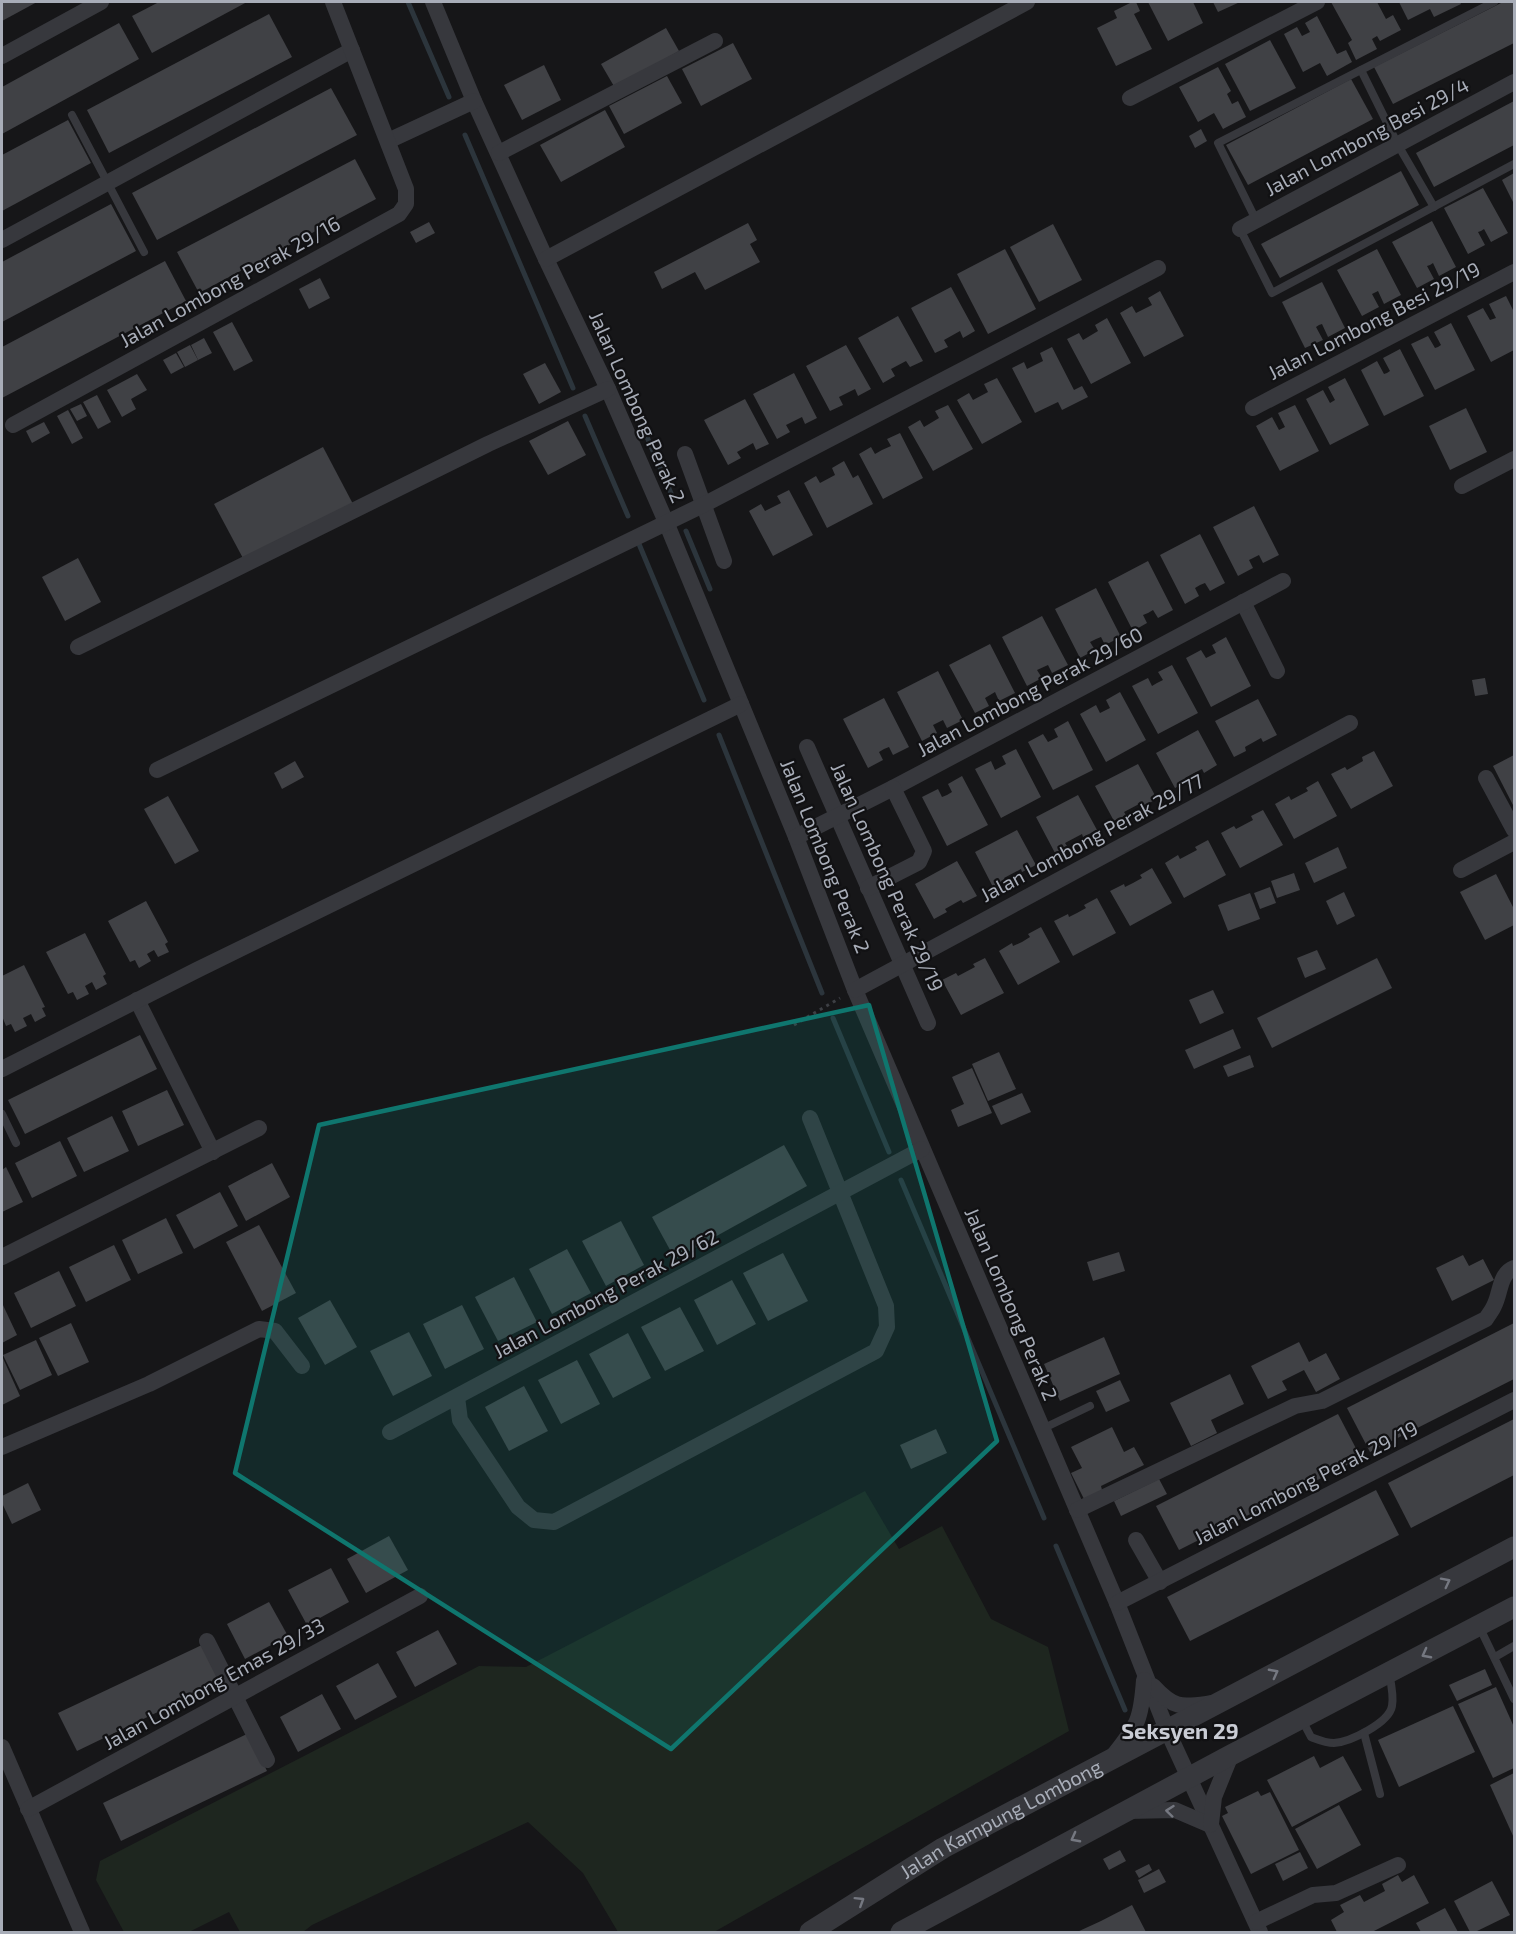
<svg xmlns="http://www.w3.org/2000/svg" width="1516" height="1934" font-family="'Exo 2',sans-serif">
<style>
.green{fill:#1e261f}
.lines{fill:none;stroke-linecap:round;stroke-linejoin:round}
.stream{stroke:#2c353c;stroke-width:5}
.building{fill:#404145}
.path{stroke:#3d3f44;stroke-width:3;stroke-dasharray:3 4.5;stroke-linecap:butt}
.service{stroke:#37383d;stroke-width:8}
.minor{stroke:#37383d;stroke-width:16}
.tertiary{stroke:#37383d;stroke-width:21}
.oneway{stroke:#757881}
.marked{fill:#0f766e;fill-opacity:0.2;stroke:#0f766e;stroke-width:4.5;stroke-linejoin:round}
.labels{text-anchor:middle;stroke-width:4.5;stroke-linejoin:round;paint-order:stroke}
.street-label{font-size:20px;fill:#a8adb8;stroke:#111113}
.quarter-label{font-size:22px;font-weight:bold;fill:#c9ccd4;stroke:#111113}
</style>
<rect width="100%" height="100%" fill="#161618"/>
<!-- green -->
<path class="green" d="M865,1491l34,58 43,-23 49,93 57,28 21,84 -355,201h-96l-35,-59 -55,-51 -216,103 -9,7h-63l-11,-20 -40,20h-65l-28,-52 4,-19 379,-195 47,1z"/>
<g class="lines">
<!-- stream -->
<g class="stream">
<path d="M408,2l41,95"/>
<path d="M465,135l108,253"/>
<path d="M585,416l43,100"/>
<path d="M647,437l26,61"/>
<path d="M686,531l24,58"/>
<path d="M639,544l65,156"/>
<path d="M719,735l103,258"/>
<path d="M833,1018l56,134"/>
<path d="M901,1180l143,338"/>
<path d="M1056,1546l69,164"/>
</g>
</g>
<!-- building -->
<g class="building">
<path d="M2,2h35l-35,19z"/>
<path d="M159,2h88l-95,51 -20,-37z"/>
<path d="M1132,2h4l4,9 -6,3 18,35 -36,17 -19,-38 20,-10 -3,-7z"/>
<path d="M1148,2h45l10,21 -35,18z"/>
<path d="M1213,2h27l-22,10z"/>
<path d="M1331,2h46l9,17 7,-4 8,15 -21,11 -3,-5 -5,3 5,10 -21,11 -8,-17 4,-3z"/>
<path d="M1399,2h61l1,2 -27,13 -4,-8 -22,11z"/>
<path d="M1503,2h11v41l-121,61 -19,-37z"/>
<path d="M269,14l23,43 -183,96 -22,-43z"/>
<path d="M1317,16l20,38 9,-4 6,12 -25,14 -7,-13 -17,9 -19,-38 13,-7 5,9 8,-4 -5,-9z"/>
<path d="M119,23l20,36 -137,75v-47z"/>
<path d="M666,28l13,23 -64,37 -14,-24z"/>
<path d="M1270,40l26,48 -46,23 -25,-47z"/>
<path d="M733,43l19,36 -51,27 -19,-37z"/>
<path d="M544,65l17,35 -39,20 -18,-35z"/>
<path d="M1218,67l13,24 -4,3 5,10 6,-3 8,16 -23,12 -9,-16 -16,9 -19,-35z"/>
<path d="M667,76l15,27 -58,31 -15,-28z"/>
<path d="M1351,79l22,40 -125,66 -22,-40z"/>
<path d="M331,88l26,47 -200,105 -25,-47z"/>
<path d="M1514,101v44l-80,42 -18,-34z"/>
<path d="M605,110l20,37 -64,35 -21,-37z"/>
<path d="M68,120l23,43 -89,48v-56z"/>
<path d="M1201,129l6,12 -12,7 -6,-12z"/>
<path d="M355,159l21,40 -177,94 -22,-41z"/>
<path d="M1401,171l18,34 -139,73 -19,-34z"/>
<path d="M1514,173v31l-12,-24z"/>
<path d="M1483,188l25,45 -17,9 -7,-13 -3,2 -3,1 7,13 -17,9 -24,-46z"/>
<path d="M111,204l25,47 -134,71v-60z"/>
<path d="M1432,221l24,46 -17,9 -6,-13 -3,2 -3,1 7,13 -17,9 -25,-46z"/>
<path d="M429,222l6,11 -19,10 -6,-11z"/>
<path d="M748,223l9,17 -7,4 10,18 -55,28 -10,-18 -33,17 -8,-17z"/>
<path d="M1053,224l29,56 -43,22 -29,-55z"/>
<path d="M1005,249l31,60 -48,25 -31,-60z"/>
<path d="M1377,249l24,46 -17,9 -6,-13 -6,3 7,13 -17,9 -25,-46z"/>
<path d="M165,261l21,40 -184,97v-51z"/>
<path d="M320,278l10,20 -21,11 -10,-20z"/>
<path d="M1322,282l23,46 -17,9 -6,-13 -3,1 -3,2 7,13 -18,8 -23,-46z"/>
<path d="M951,287l24,44 -12,7 -3,-7 -16,9 4,7 -13,6 -24,-45z"/>
<path d="M1160,291l24,45 -40,21 -24,-44 12,-7 4,7 16,-8 -4,-7z"/>
<path d="M1506,296l8,16v38l-23,12 -24,-46 16,-8 7,12 6,-2 -7,-14z"/>
<path d="M898,316l25,45 -13,6 -4,-6 -15,8 4,7 -12,7 -25,-45z"/>
<path d="M1107,318l24,45 -40,21 -24,-45 12,-6 4,7 15,-9 -3,-6z"/>
<path d="M232,322l21,39 -19,10 -21,-39z"/>
<path d="M1451,323l24,47 -40,20 -24,-46 17,-8 7,12 3,-1 3,-2 -7,-13z"/>
<path d="M204,338l8,15 -14,7 -7,-15z"/>
<path d="M190,345l8,15 -13,7 -8,-15z"/>
<path d="M846,345l25,44 -13,7 -3,-7 -16,8 4,8 -13,6 -24,-45z"/>
<path d="M1052,347l22,43 8,-4 6,11 -26,13 -4,-8 -23,11 -23,-45 12,-6 3,7 16,-8 -3,-8z"/>
<path d="M1400,349l24,47 -40,20 -23,-46 16,-9 7,13 3,-1 3,-2 -7,-13z"/>
<path d="M176,353l8,14 -13,7 -8,-14z"/>
<path d="M545,363l16,29 -22,12 -16,-30z"/>
<path d="M794,373l23,45 -12,6 -3,-7 -16,8 4,7 -13,7 -24,-45z"/>
<path d="M137,374l10,16 -16,9 5,10 -14,8 -15,-27z"/>
<path d="M997,378l25,44 -40,22 -25,-44 12,-7 4,7 15,-8 -4,-8z"/>
<path d="M1345,378l24,47 -39,20 -24,-46 17,-9 7,13 5,-3 -7,-13z"/>
<path d="M97,395l14,27 -13,7 -15,-27z"/>
<path d="M745,399l24,45 -13,6 -3,-7 -16,9 4,6 -13,7 -24,-45z"/>
<path d="M81,404l6,12 -10,5 -7,-12z"/>
<path d="M948,405l25,44 -40,22 -25,-44 12,-7 4,7 15,-9 -4,-7z"/>
<path d="M1295,405l24,46 -39,20 -24,-45 16,-9 7,13 6,-3 -7,-14z"/>
<path d="M1466,408l21,44 -37,18 -21,-44z"/>
<path d="M68,410l15,28 -11,6 -15,-28z"/>
<path d="M568,421l18,34 -38,20 -19,-34z"/>
<path d="M44,422l6,11 -18,10 -6,-12z"/>
<path d="M900,433l23,45 -40,21 -24,-45 12,-7 4,7 7,-4 9,-4 -4,-7z"/>
<path d="M323,447l30,57 -108,58 -31,-58z"/>
<path d="M844,461l9,17 5,-3 15,29 -46,24 -23,-45 12,-7 4,7 15,-8 -3,-7z"/>
<path d="M789,490l24,45 -40,21 -24,-45 12,-7 4,7 16,-8 -4,-7z"/>
<path d="M1254,506l25,49 -16,8 -4,-8 -10,5 4,8 -15,8 -25,-49z"/>
<path d="M1200,534l25,49 -15,8 -5,-8 -5,2 -5,3 4,8 -14,8 -25,-49z"/>
<path d="M78,558l23,44 -36,19 -23,-44z"/>
<path d="M1148,561l25,49 -15,8 -5,-8 -5,3 -5,2 4,8 -14,8 -25,-49z"/>
<path d="M1096,588l25,49 -16,8 -4,-8 -5,2 -6,3 5,8 -15,8 -25,-49z"/>
<path d="M1042,616l26,49 -16,8 -4,-8 -11,5 5,8 -15,8 -25,-49z"/>
<path d="M1226,637l25,49 -40,21 -25,-49 15,-8 5,8 10,-5 -4,-8z"/>
<path d="M990,644l25,49 -16,8 -4,-9 -10,6 4,8 -14,7 -26,-48z"/>
<path d="M1172,665l26,48 -40,21 -26,-48 16,-8 4,8 5,-3 6,-3 -5,-8z"/>
<path d="M938,671l25,49 -16,8 -4,-8 -10,5 4,8 -15,8 -25,-49z"/>
<path d="M1485,678l3,16 -13,2 -3,-16z"/>
<path d="M1120,692l26,48 -40,22 -26,-48 16,-9 4,8 10,-5 -4,-8z"/>
<path d="M884,698l25,49 -16,8 -4,-8 -5,2 -5,3 4,8 -15,8 -25,-49z"/>
<path d="M1258,699l19,36 -14,7 -2,-4 -16,9 1,4 -12,6 -19,-36z"/>
<path d="M1068,721l25,49 -40,20 -25,-48 15,-8 5,8 10,-5 -4,-8z"/>
<path d="M1198,730l19,35 -13,8 -2,-4 -8,4 -9,5 2,4 -12,6 -19,-35z"/>
<path d="M1016,749l25,48 -40,21 -26,-49 16,-8 4,9 11,-6 -4,-8z"/>
<path d="M1374,751l19,35 -42,23 -20,-35 14,-7 2,3 16,-9 -1,-4z"/>
<path d="M1514,755v52l-21,-41z"/>
<path d="M295,761l9,16 -22,12 -8,-16z"/>
<path d="M1138,764l19,35 -14,7 -2,-3 -17,9 2,3 -12,6 -19,-35z"/>
<path d="M962,776l26,49 -41,21 -25,-49 16,-8 4,8 5,-2 5,-3 -4,-8z"/>
<path d="M1318,781l19,35 -43,23 -19,-35 14,-8 2,4 17,-9 -2,-3z"/>
<path d="M1078,795l19,35 -14,7 -1,-3 -17,9 2,3 -12,7 -19,-36z"/>
<path d="M168,796l31,55 -24,13 -31,-55z"/>
<path d="M1263,810l20,35 -43,23 -19,-35 13,-7 2,3 17,-9 -2,-4z"/>
<path d="M1017,830l19,35 -14,7 -1,-3 -17,9 2,3 -13,6 -18,-35z"/>
<path d="M1208,840l18,35 -42,23 -19,-35 13,-8 2,4 17,-9 -2,-3z"/>
<path d="M1338,847l9,21 -33,15 -9,-20z"/>
<path d="M957,861l20,35 -14,7 -2,-3 -16,9 2,3 -13,7 -19,-35z"/>
<path d="M1152,868l20,35 -42,23 -20,-35 14,-7 1,3 8,-4 9,-5 -2,-3z"/>
<path d="M1294,873l6,17 -23,8 -6,-17z"/>
<path d="M1496,874l18,35v16l-29,15 -25,-48z"/>
<path d="M1270,887l6,16 -16,6 -6,-16z"/>
<path d="M1344,892l11,24 -18,9 -11,-24z"/>
<path d="M1250,893l10,26 -32,12 -10,-26z"/>
<path d="M1097,898l19,35 -43,23 -19,-35 14,-7 1,3 8,-4 9,-5 -2,-3z"/>
<path d="M146,901l22,41 -3,2 4,8 -11,5 -4,-7 -7,4 4,7 -12,7 -4,-8 -5,2 -22,-41z"/>
<path d="M1041,927l19,35 -42,23 -19,-34 13,-8 1,3 9,-4 8,-5 -2,-3z"/>
<path d="M85,933l21,41 -3,2 4,8 -11,6 -4,-8 -7,4 4,8 -12,6 -4,-8 -5,2 -22,-42z"/>
<path d="M1317,950l9,19 -21,9 -8,-20z"/>
<path d="M985,958l19,35 -43,22 -19,-35 14,-7 2,3 17,-9 -2,-3z"/>
<path d="M1377,958l15,30 -120,60 -15,-30z"/>
<path d="M24,965l21,42 -3,1 4,8 -11,6 -4,-8 -8,4 4,8 -12,6 -4,-8 -5,2 -4,-10v-40z"/>
<path d="M1213,990l11,23 -24,11 -11,-24z"/>
<path d="M1233,1029l8,19 -47,21 -9,-19z"/>
<path d="M140,1035l17,34 -132,65 -17,-34z"/>
<path d="M999,1052l17,37 -28,12 -16,-37z"/>
<path d="M1250,1055l4,12 -26,10 -5,-11z"/>
<path d="M972,1068l20,45 -34,14 -7,-17 13,-6 -12,-27z"/>
<path d="M167,1090l17,35 -46,21 -16,-35z"/>
<path d="M1022,1093l9,19 -30,13 -9,-19z"/>
<path d="M112,1116l17,35 -45,21 -17,-34z"/>
<path d="M60,1141l17,35 -45,22 -17,-35z"/>
<path d="M784,1145l23,41 -132,73 -23,-42z"/>
<path d="M272,1163l18,34 -44,24 -18,-35z"/>
<path d="M6,1167l17,35 -21,10v-42z"/>
<path d="M220,1192l18,34 -44,23 -18,-34z"/>
<path d="M166,1218l17,35 -45,21 -16,-34z"/>
<path d="M621,1221l23,44 -38,21 -24,-45z"/>
<path d="M259,1225l37,68 -34,18 -36,-69z"/>
<path d="M114,1245l17,35 -45,22 -17,-35z"/>
<path d="M567,1249l24,44 -39,21 -23,-45z"/>
<path d="M1119,1252l6,19 -32,10 -6,-19z"/>
<path d="M783,1253l25,48 -40,20 -25,-48z"/>
<path d="M1463,1255l6,11 14,-7 11,21 -42,21 -16,-33z"/>
<path d="M59,1271l17,35 -45,22 -17,-35z"/>
<path d="M514,1277l23,45 -39,19 -23,-44z"/>
<path d="M732,1280l24,44 -39,21 -23,-45z"/>
<path d="M330,1300l27,47 -32,18 -27,-47z"/>
<path d="M2,1303l15,32 -15,8z"/>
<path d="M462,1305l22,44 -39,20 -22,-45z"/>
<path d="M680,1307l24,44 -39,20 -24,-44z"/>
<path d="M71,1323l18,39 -31,14 -19,-38z"/>
<path d="M1514,1323v56l-144,73 -23,-44z"/>
<path d="M409,1332l23,44 -39,20 -23,-45z"/>
<path d="M628,1333l23,45 -38,20 -24,-44z"/>
<path d="M1104,1337l16,37 -60,27 -16,-37z"/>
<path d="M36,1340l16,35 -32,15 -17,-35z"/>
<path d="M1299,1342l10,20 17,-9 14,26 -24,13 -12,-22 -22,11 5,9 -19,9 -17,-33z"/>
<path d="M2,1356l18,40 -18,9z"/>
<path d="M577,1360l23,44 -39,20 -23,-44z"/>
<path d="M1230,1374l14,30 -33,16 6,13 -26,13 -21,-43z"/>
<path d="M1120,1380l10,21 -24,11 -10,-21z"/>
<path d="M524,1386l24,45 -39,20 -24,-44z"/>
<path d="M1338,1414l23,44 -182,92 -23,-44z"/>
<path d="M1514,1419v56l-103,53 -23,-45z"/>
<path d="M1112,1427l12,25 10,-5 10,18 -43,21 1,4 -18,9 -13,-26 11,-5 -11,-21z"/>
<path d="M936,1429l11,24 -36,16 -11,-24z"/>
<path d="M1159,1479l8,15 -46,22 -7,-15z"/>
<path d="M28,1483l13,27 -29,14 -10,-21v-7z"/>
<path d="M1376,1490l23,45 -209,106 -23,-44z"/>
<path d="M389,1536l19,34 -42,23 -19,-34z"/>
<path d="M331,1568l18,34 -42,23 -19,-35z"/>
<path d="M269,1602l19,34 -43,23 -18,-35z"/>
<path d="M438,1630l19,34 -42,23 -19,-35z"/>
<path d="M204,1644l18,37 -145,70 -19,-38z"/>
<path d="M378,1663l19,34 -42,23 -19,-34z"/>
<path d="M1485,1669l7,16 -35,16 -8,-16z"/>
<path d="M1496,1687l18,40v41l-21,10 -35,-74z"/>
<path d="M322,1694l19,35 -43,23 -18,-35z"/>
<path d="M1453,1706l22,46 -76,35 -21,-47z"/>
<path d="M249,1733l18,38 -146,70 -18,-38z"/>
<path d="M1314,1756l6,12 23,-12 19,34 -70,37 -25,-47z"/>
<path d="M1514,1773v65l-24,-53z"/>
<path d="M1258,1791l3,5 9,-4 29,58 -48,24 -29,-58 6,-3 -3,-6z"/>
<path d="M1339,1805l22,40 -44,24 -22,-40z"/>
<path d="M1120,1850l6,11 -17,9 -6,-11z"/>
<path d="M1300,1852l8,16 -25,13 -8,-17z"/>
<path d="M1149,1864l3,6 -13,8 -4,-7z"/>
<path d="M1159,1869l7,13 -22,11 -6,-13z"/>
<path d="M1398,1875l4,7 12,-7 15,28 -57,29h-35l-6,-12 13,-8 -4,-7 20,-10 4,7 21,-11 -3,-7z"/>
<path d="M1492,1881l18,34 -35,17h-5l-16,-31z"/>
<path d="M1132,1905l14,27h-69l24,-11z"/>
<path d="M1445,1908l13,24h-37l-5,-9z"/>
</g>
<g class="lines">
<!-- path -->
<path class="path" d="M794,1025l46,-27"/>
<!-- service -->
<g class="service">
<path d="M1361,70l37,75 36,62"/>
<path d="M72,115l72,137"/>
<path d="M1256,220l-38,-77 276,-141"/>
<path d="M1240,229l32,64 242,-129"/>
<path d="M2,1114l14,29"/>
<path d="M1042,1429l48,-23"/>
<path d="M1479,1626l35,73"/>
<path d="M1495,1657l19,-11"/>
<path d="M1301,1718l10,19c8,3 15,6 23,6 16,-1 55,-20 58,-37 2,-10 -1,-23 -3,-33"/>
<path d="M1364,1733l16,61"/>
</g>
<!-- minor -->
<g class="minor">
<path d="M433,2l41,99 72,158 62,130 58,133 130,315 59,153 262,613 50,127 93,202"/>
<path d="M2,56l99,-54"/>
<path d="M1130,98l187,-96"/>
<path d="M388,141l86,-40"/>
<path d="M499,153l216,-112"/>
<path d="M1240,229l274,-147"/>
<path d="M2,240l350,-190"/>
<path d="M546,259l481,-257"/>
<path d="M1253,408l261,-136"/>
<path d="M13,425l386,-211 7,-10v-15l-73,-187"/>
<path d="M685,454l39,107"/>
<path d="M1462,486l52,-27"/>
<path d="M1243,602l34,69"/>
<path d="M78,647l410,-203 120,-55"/>
<path d="M807,747l121,276"/>
<path d="M157,770l548,-266 453,-236"/>
<path d="M1486,778l28,52"/>
<path d="M796,837l97,-49 390,-207"/>
<path d="M1461,870l53,-28"/>
<path d="M868,888l51,-26 5,-11 -31,-63"/>
<path d="M855,990l495,-267"/>
<path d="M137,1000l76,152"/>
<path d="M2,1069l195,-99 544,-266"/>
<path d="M2,1257l257,-129"/>
<path d="M457,1397l3,23 58,87 16,13 20,2 322,-171 11,-24 -1,-21 -76,-188"/>
<path d="M390,1432l532,-283"/>
<path d="M2,1447l147,-63 110,-55 16,2 27,35"/>
<path d="M1077,1510l218,-104 27,-5 164,-82c2,-4 6,-8 8,-13 7,-13 5,-32 20,-38"/>
<path d="M1136,1540l24,42"/>
<path d="M1117,1603l397,-203"/>
<path d="M207,1641l60,119"/>
<path d="M1153,1686c22,24 29,21 60,17"/>
<path d="M2,1747l80,185"/>
<path d="M1113,1756c25,-32 28,-35 31,-76"/>
<path d="M28,1809l392,-213"/>
<path d="M1127,1811l48,-1 35,15"/>
<path d="M1211,1824l3,-27 17,-42"/>
<path d="M1256,1922l57,-27 23,-2 62,-28"/>
</g>
<!-- tertiary -->
<g class="tertiary">
<path id="s1" d="M810,1932l133,-84 571,-301"/>
<path d="M901,1932l330,-177 283,-148"/>
</g>
</g>
<!-- one-way arrows -->
<defs><path id="oneway-chevron" d="M-2-3.5L2.5 0L-2 3.5" fill="none" stroke-width="1.6" stroke-linecap="round" stroke-linejoin="round" transform="scale(1.5)"/></defs>
<g class="oneway">
<use href="#oneway-chevron" transform="translate(1446 1582) rotate(-27)"/>
<use href="#oneway-chevron" transform="translate(1426 1654) rotate(152)"/>
<use href="#oneway-chevron" transform="translate(1274 1673) rotate(-28)"/>
<use href="#oneway-chevron" transform="translate(1170 1811) rotate(-174)"/>
<use href="#oneway-chevron" transform="translate(1075 1838) rotate(152)"/>
<use href="#oneway-chevron" transform="translate(860 1901) rotate(-32)"/>
</g>
<!-- marked area -->
<path class="marked" d="M869,1005l128,436 -326,308 -436,-276 84,-348z"/>
<g class="labels">
<!-- street labels -->
<g class="street-label">
<text transform="translate(1367 137) rotate(-28)" y="7">Jalan Lombong Besi 29/4</text>
<text transform="translate(230 282) rotate(-29)" y="7">Jalan Lombong Perak 29/16</text>
<text transform="translate(1374 321) rotate(-27)" y="7">Jalan Lombong Besi 29/19</text>
<text transform="translate(637 407) rotate(66)" y="7">Jalan Lombong Perak 2</text>
<text transform="translate(1030 692) rotate(-28)" y="7">Jalan Lombong Perak 29/60</text>
<text transform="translate(1092 838) rotate(-28)" y="7">Jalan Lombong Perak 29/77</text>
<text transform="translate(825 856) rotate(68)" y="7">Jalan Lombong Perak 2</text>
<text transform="translate(887 877) rotate(66)" y="7">Jalan Lombong Perak 29/19</text>
<text transform="translate(606 1294) rotate(-28)" y="7">Jalan Lombong Perak 29/62</text>
<text transform="translate(1011 1304) rotate(67)" y="7">Jalan Lombong Perak 2</text>
<text transform="translate(1306 1483) rotate(-27)" y="7">Jalan Lombong Perak 29/19</text>
<text transform="translate(214 1684) rotate(-29)" y="7">Jalan Lombong Emas 29/33</text>
<text dy="7" stroke="none"><textPath href="#s1" startOffset="222">Jalan Kampung Lombong</textPath></text>
</g>
<!-- quarter labels -->
<g class="quarter-label">
<text x="1180" y="1739">Seksyen 29</text>
</g>
</g>
<!-- border -->
<rect width="1516" height="1934" fill="none" stroke="#a8adb8" stroke-width="6"/>
</svg>
